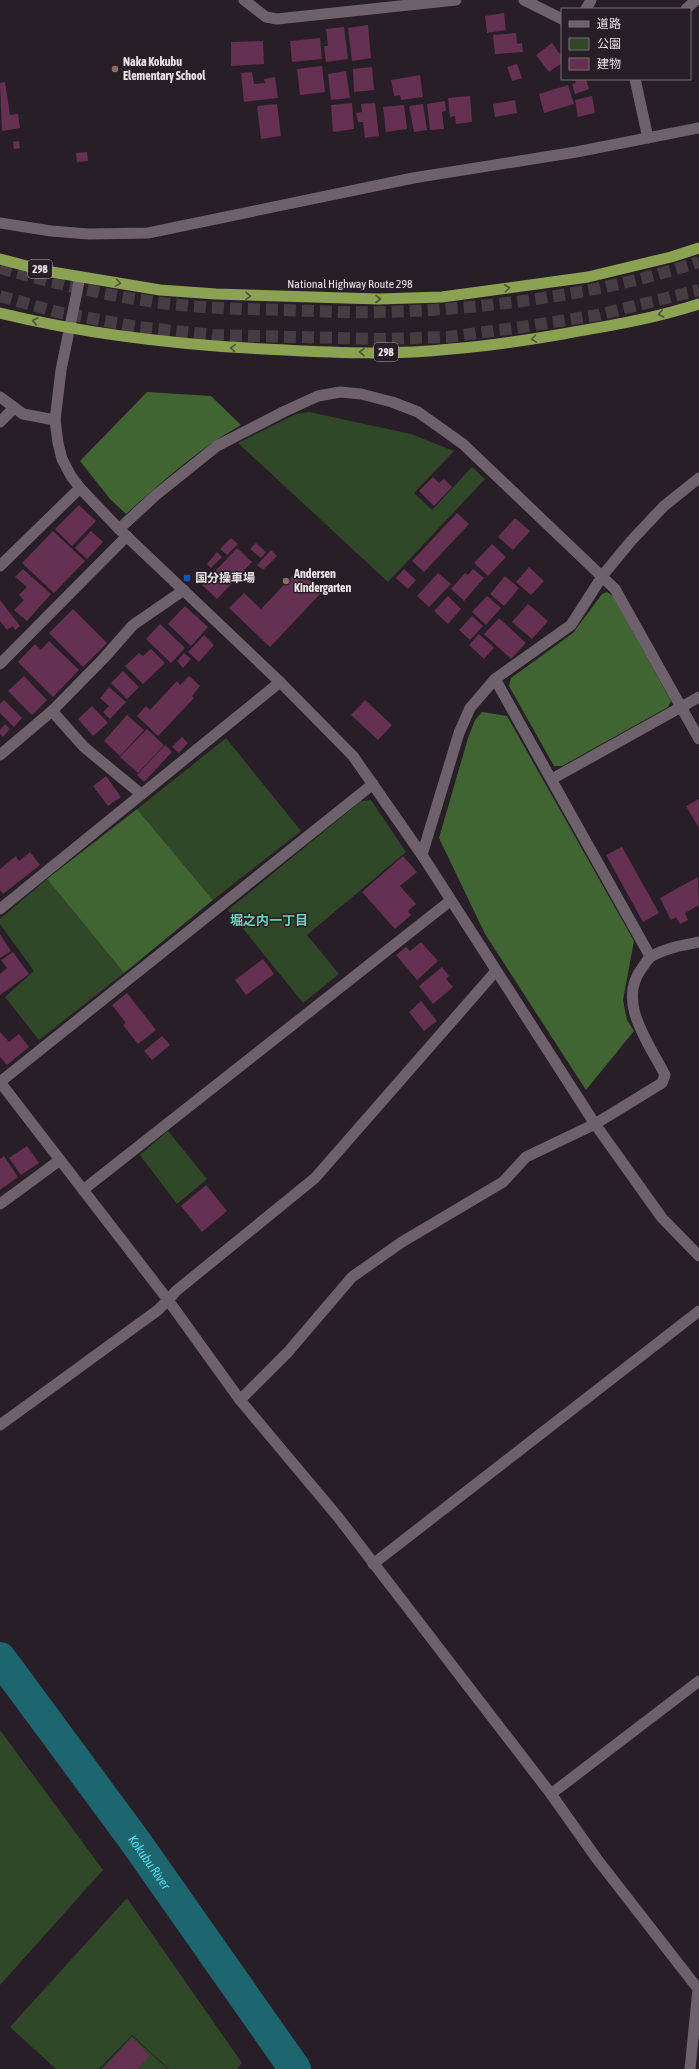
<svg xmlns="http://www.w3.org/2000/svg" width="699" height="2069" font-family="'Asap Condensed','Noto Sans JP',sans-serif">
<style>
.green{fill:#304728}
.forest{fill:#406432}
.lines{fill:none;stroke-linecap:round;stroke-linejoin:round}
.river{stroke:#1e666f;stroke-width:32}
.building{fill:#653051}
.motorway-tunnel{stroke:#453c44;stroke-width:12;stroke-dasharray:12 6;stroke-linecap:butt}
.minor{stroke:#6d626c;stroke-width:11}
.tertiary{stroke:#6d626c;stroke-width:11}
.trunk{stroke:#8aa251;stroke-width:11}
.oneway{stroke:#4f5338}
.education-dot{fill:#8d6e63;stroke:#281e27;stroke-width:1.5}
.transit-dot{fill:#1a4fb4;stroke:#281e27;stroke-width:1.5}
.labels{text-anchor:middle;stroke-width:3;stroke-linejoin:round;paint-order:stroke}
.shield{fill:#281e27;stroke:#b0a9b0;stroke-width:1}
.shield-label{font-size:11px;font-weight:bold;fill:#ebe4ea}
.poi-label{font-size:12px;font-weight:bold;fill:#ebe4ea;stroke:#281e27;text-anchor:start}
.street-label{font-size:12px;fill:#ebe4ea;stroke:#281e27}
.neighbourhood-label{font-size:13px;font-weight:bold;fill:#73d4ba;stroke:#281e27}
.water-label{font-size:13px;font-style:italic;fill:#53dbec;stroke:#281e27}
</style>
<rect width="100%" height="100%" fill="#281e27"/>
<!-- green -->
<g class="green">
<path d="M309,412l102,22 43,17 -40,42 18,17 40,-43 13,12 -97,103 -150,-139 58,-29z"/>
<path d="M226,738l75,93 -88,69 -76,-91z"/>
<path d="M371,800l35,52 -99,83 32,39 -36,29 -75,-93 133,-109z"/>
<path d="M47,879l77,94 -85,67 -34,-43 29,-26 -34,-47v-5z"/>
<path d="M168,1131l39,48 -30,25 -37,-49z"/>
<path d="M0,1730l103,140 -103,115z"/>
<path d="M127,1898l115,165 -5,6h-68l-37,-34 -33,34h-43l-46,-42z"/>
<path d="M132,2036l36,33h-67z"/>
</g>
<!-- forest -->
<g class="forest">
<path d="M147,392l64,4 30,29c-43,24 -78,56 -115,89l-16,-15 -30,-38z"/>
<path d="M607,592l6,4 58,105 -3,6 -106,59h-8l-45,-80 2,-8 62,-45 29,-39z"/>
<path d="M482,712l25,4 127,225 -11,59 4,20 7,11 -48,59 -101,-156 -46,-96 29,-100 7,-18z"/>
<path d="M137,809l76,91 -89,73 -77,-94z"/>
</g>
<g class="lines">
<!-- river -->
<path class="river" id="s1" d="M0,1658l135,183 160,228"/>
</g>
<!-- building -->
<g class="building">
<path d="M504,13l2,17 -19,3 -2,-17z"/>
<path d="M368,25l3,33 -19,3 -4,-33z"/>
<path d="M344,27l4,32 -22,3 -2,-16h4l-2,-17z"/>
<path d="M516,33l1,11 5,-1 1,9 -28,2 -2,-19z"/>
<path d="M320,38l2,21 -30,3 -2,-21z"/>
<path d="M263,41l1,23 -33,2v-24z"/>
<path d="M552,43l10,14v6l-13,9 -13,-17z"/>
<path d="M517,64l5,14 -10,3 -5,-14z"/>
<path d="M322,66l3,26 -25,3 -3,-26z"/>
<path d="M372,67l2,23 -20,2 -1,-23z"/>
<path d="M346,71l4,27 -19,2 -3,-26z"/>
<path d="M252,72l2,12 11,-1 -1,-4 11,-2 3,21 -34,4 -3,-29z"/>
<path d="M420,75l3,22 -22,3 -1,-5 -6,1 -3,-16z"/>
<path d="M574,79h12l3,10 -14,5 -3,-10 4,-1z"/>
<path d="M5,82l5,33 8,-1 2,14 -18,3 -2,-48z"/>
<path d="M568,85l6,19 -30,9 -5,-19z"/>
<path d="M470,96l2,26 -16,2 -1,-8 -5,1 -2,-19z"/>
<path d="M592,96l3,17 -17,4 -3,-17z"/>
<path d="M515,100l2,13 -22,4 -2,-13z"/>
<path d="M445,101l1,10 -4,1 2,17 -14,1 -3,-26z"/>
<path d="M352,103l2,26 -21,3 -2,-27z"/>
<path d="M375,103l4,33 -14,2 -2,-16h-5l-2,-9 6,-1 -1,-8z"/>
<path d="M277,104l4,32 -20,3 -4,-33z"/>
<path d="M423,104l4,26 -13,2 -5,-26z"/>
<path d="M404,105l3,24 -21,3 -3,-25z"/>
<path d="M19,141l1,7 -6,1 -1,-7z"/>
<path d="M87,152l1,9 -11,1 -1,-9z"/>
<path d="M433,477l6,6 5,-4 8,8 -18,19 -15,-15z"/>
<path d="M79,505l17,16 -24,25 -17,-17z"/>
<path d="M457,513l12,11 -45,48 -12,-11z"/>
<path d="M515,518l15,13 -17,19 -15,-13z"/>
<path d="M53,531l32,30 -31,32 -32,-30z"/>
<path d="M91,531l12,11 -16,17 -12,-11z"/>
<path d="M231,538l7,6 -11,11 -7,-6z"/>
<path d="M256,543l10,9 -5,6 -11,-9z"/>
<path d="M492,544l14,13 -18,19 -14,-13z"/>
<path d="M237,548l15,14 -35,37 -15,-14z"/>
<path d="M271,550l6,6 -14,14 -6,-5z"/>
<path d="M217,552l5,5 -11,11 -4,-4z"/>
<path d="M529,567l15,14 -13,14 -15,-13z"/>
<path d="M23,569l28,25 -24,27 -13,-11 10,-10 -5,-5 8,-8 -12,-10z"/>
<path d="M404,569l12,11 -8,9 -12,-11z"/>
<path d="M473,569l11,9 -20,23 -13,-12 14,-16 3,2z"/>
<path d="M298,570l24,22 -52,55 -41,-39 15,-15 17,16z"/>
<path d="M438,573l13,11 -22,23 -12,-11z"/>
<path d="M505,576l14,12 -15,18 -14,-12z"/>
<path d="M448,596l13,13 -13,15 -14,-13z"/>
<path d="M487,596l14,12 -15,17 -14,-13z"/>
<path d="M0,600l20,26 -5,4 -2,-4 -6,4 -7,-9z"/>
<path d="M528,604l20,17 -16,18 -20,-17z"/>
<path d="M185,606l23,21 -17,19 -23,-22z"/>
<path d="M73,609l34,34 -24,24 -34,-34z"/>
<path d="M472,616l11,10 -13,14 -11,-10z"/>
<path d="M499,618l27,25 -15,16 -27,-25z"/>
<path d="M160,624l25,24 -14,15 -25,-24z"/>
<path d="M479,634l15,14 -10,11 -15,-14z"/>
<path d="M204,635l10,10 -15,17 -11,-10z"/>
<path d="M49,641l30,29 -26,27 -35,-35 17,-18 6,6z"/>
<path d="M151,649l14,14 -22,21 -18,-18 14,-13 4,3z"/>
<path d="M184,653l7,6 -8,9 -6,-7z"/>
<path d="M123,671l16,16 -12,12 -16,-16z"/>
<path d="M24,676l23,24 -15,15 -24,-24z"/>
<path d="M189,676l11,10 -8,10 2,2 -36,38 -21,-20 9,-10 4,4 27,-29 3,4z"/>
<path d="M109,687l17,15 -16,17 -7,-7 6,-6 -9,-8z"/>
<path d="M4,700l18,18 -8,9 -14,-14v-9z"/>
<path d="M365,700l27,25 -14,15 -27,-25z"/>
<path d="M92,706l16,17 -15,13 -15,-17z"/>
<path d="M127,715l17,15 -24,26 -16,-15z"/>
<path d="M5,724l5,5 -7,8 -3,-3v-4z"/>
<path d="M147,729l17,16 -26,28 -18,-16z"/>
<path d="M182,737l6,6 -9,10 -7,-6z"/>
<path d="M165,745l7,7 -28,30 -7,-7z"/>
<path d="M106,776l15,21 -13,9 -15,-20z"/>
<path d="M699,799v29l-13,-22z"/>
<path d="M622,847l37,66 -16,9 -37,-67z"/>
<path d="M30,852l10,13 -37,29 -3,-4v-21l16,-13 3,5z"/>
<path d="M403,856l14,16 -17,14 16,18 -8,7 3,4 -16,14 -33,-37z"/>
<path d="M698,877l1,28 -14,8 3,7 -8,4 -4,-7 -5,3 -11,-22z"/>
<path d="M0,934l11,17 -11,7z"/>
<path d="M421,942l17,19 -21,19 -21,-25 10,-8 4,4z"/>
<path d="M13,952l16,22 -29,21v-21l7,-6 -6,-8z"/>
<path d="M263,959l11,15 -28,21 -11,-15z"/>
<path d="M442,967l7,9 -3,3 7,8 -20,17 -14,-18z"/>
<path d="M127,993l29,37 -18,14 -15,-19 3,-2 -14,-18z"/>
<path d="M421,1001l16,20 -13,10 -15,-19z"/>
<path d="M0,1032l9,10 10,-8 10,13 -22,18 -7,-8z"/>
<path d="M162,1036l8,9 -18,15 -8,-9z"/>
<path d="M27,1146l12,17 -18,12 -12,-17z"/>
<path d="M4,1156l14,21 -18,13v-31z"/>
<path d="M206,1185l21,26 -25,21 -21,-26z"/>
<path d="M132,2038l18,17 -12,14h-35z"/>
</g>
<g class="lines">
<!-- motorway-tunnel -->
<g class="motorway-tunnel">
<path d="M0,268c47,13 94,25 142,32 47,8 95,9 142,10 32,1 64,3 96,2 104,-2 221,-18 319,-50"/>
<path d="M0,296l57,16 81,15 75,8 168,4 67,-2 74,-10 76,-12 101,-25"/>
</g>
<!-- minor -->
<g class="minor">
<path d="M586,9l5,-9"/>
<path d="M686,9l10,-9"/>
<path d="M0,422l13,-13"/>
<path d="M119,529l37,-34 61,-49 66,-34 35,-16 22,-4 21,2 31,8 26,10 45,32 152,145 84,150"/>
<path d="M0,566l80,-78"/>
<path d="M0,664l127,-128"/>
<path d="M495,679l155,277"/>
<path d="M52,711l32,36 57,47"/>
<path d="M0,755l52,-44 52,-53 29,-33 51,-35"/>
<path d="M552,779l147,-82"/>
<path d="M422,855l37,-122 11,-25 25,-29 76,-54 32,-50 28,-34 33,-35 35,-28"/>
<path d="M0,909l280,-227"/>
<path d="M0,1082l168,218 72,100 98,117 213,277 46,65 101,130 -8,80"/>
<path d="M0,1082l373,-298"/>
<path d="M83,1190l367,-289"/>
<path d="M0,1204l60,-44"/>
<path d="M168,1300l8,-9 139,-113 180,-206"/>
<path d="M240,1400l48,-48 64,-75 50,-35 101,-60 23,-25 69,-33 67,-41 3,-8c-16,-32 -49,-73 -23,-107 3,-4 6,-10 10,-12 14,-8 31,-11 47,-14"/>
<path d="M373,1564l326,-253"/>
<path d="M551,1794l148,-113"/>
</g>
<!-- tertiary -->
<g class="tertiary">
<path d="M244,0l22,17 11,2 179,-19"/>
<path d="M524,0l38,19"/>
<path d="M635,79l13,59"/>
<path d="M0,223l51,8 38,3 59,-1 265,-55 163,-26 123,-24"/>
<path d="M80,277l-19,93 -6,50 3,23 4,16 9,17 9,12 39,41 161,153 73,74 69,99 173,269 67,94 37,38"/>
<path d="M0,397l23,17 32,6"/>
<path d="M0,1425l158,-115 10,-10"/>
</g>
<!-- trunk -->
<g class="trunk">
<path d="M0,259l46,12 114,19 56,4 163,5 63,-2 146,-20 83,-20 28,-9"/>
<path d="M0,313c94,23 188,33 285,37 55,3 111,5 166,-1 36,-3 71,-8 106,-14 47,-8 96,-16 142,-31"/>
</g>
</g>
<!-- one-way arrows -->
<defs><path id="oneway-chevron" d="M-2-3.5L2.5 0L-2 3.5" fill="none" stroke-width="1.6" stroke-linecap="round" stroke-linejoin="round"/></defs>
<g class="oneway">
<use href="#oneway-chevron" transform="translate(118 283) rotate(9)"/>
<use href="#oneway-chevron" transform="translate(507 288) rotate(-7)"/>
<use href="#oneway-chevron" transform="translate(248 296) rotate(2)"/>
<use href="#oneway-chevron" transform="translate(378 299)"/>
<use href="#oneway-chevron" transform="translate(661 314) rotate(167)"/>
<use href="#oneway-chevron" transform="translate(35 321) rotate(-168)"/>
<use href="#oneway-chevron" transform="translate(534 339) rotate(171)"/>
<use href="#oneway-chevron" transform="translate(233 348) rotate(-177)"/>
<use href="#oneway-chevron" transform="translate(362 352) rotate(-179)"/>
</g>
<!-- markers -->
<g class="education-dot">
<circle cx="115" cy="69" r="4"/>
<circle cx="286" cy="581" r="4"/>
</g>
<rect class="transit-dot" x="183" y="574" width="8" height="8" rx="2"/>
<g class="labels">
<!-- shield labels -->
<g class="shield">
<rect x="28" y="260" width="24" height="18" rx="3"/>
<rect x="374" y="343" width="24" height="18" rx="3"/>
</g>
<g class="shield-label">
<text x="40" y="273">298</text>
<text x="386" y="356">298</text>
</g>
<!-- poi labels -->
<g class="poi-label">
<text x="123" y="66">Naka Kokubu<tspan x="123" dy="14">Elementary School</tspan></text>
<text x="294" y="578">Andersen<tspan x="294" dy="14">Kindergarten</tspan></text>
<text x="195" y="582">国分操車場</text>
</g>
<!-- street labels -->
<g class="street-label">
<text x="350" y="288">National Highway Route 298</text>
</g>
<!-- neighbourhood labels -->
<g class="neighbourhood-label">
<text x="269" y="925">堀之内一丁目</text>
</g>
<!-- water labels -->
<g class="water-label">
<text dy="5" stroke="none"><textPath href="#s1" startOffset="253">Kokubu River</textPath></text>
</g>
</g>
<!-- legend -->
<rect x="561" y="8" width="130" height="72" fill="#281e27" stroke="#766d75"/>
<rect x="569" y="21" width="20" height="6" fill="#6d626c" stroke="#766d75"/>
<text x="597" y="28" font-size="12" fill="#ebe4ea">道路</text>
<rect x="569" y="38" width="20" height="12" fill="#304728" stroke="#766d75"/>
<text x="597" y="48" font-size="12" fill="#ebe4ea">公園</text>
<rect x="569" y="58" width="20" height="12" fill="#653051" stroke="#766d75"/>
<text x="597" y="68" font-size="12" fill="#ebe4ea">建物</text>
</svg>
